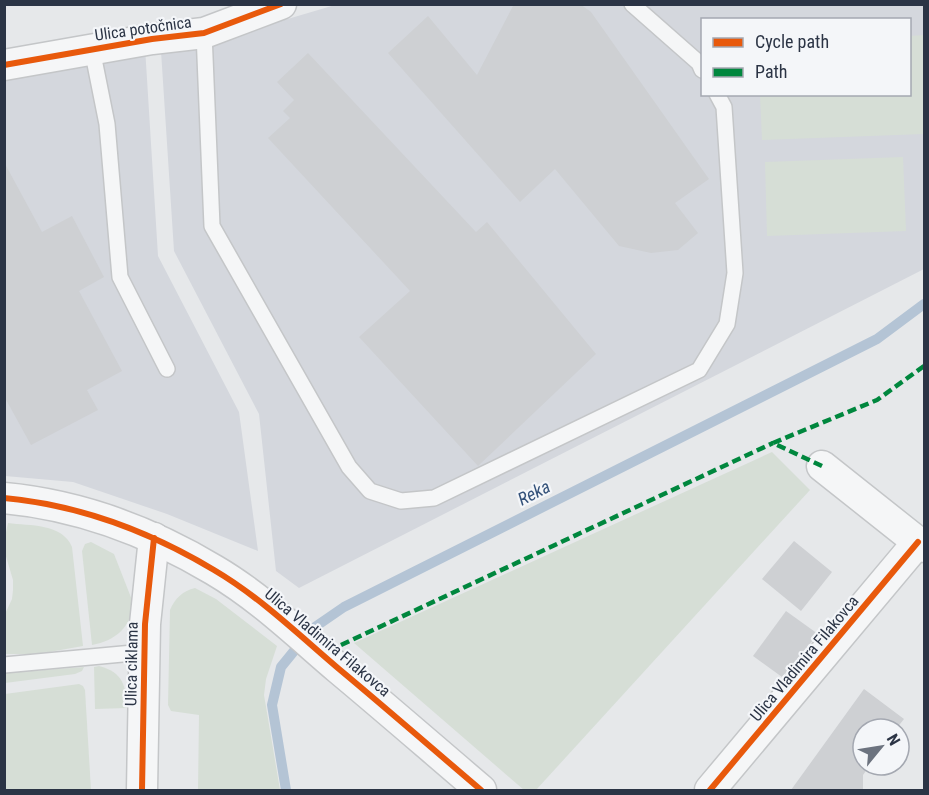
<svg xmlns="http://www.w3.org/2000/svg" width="929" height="795" font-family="'Roboto Condensed',sans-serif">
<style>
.built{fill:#d4d7dd;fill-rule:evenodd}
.green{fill:#d6ded6}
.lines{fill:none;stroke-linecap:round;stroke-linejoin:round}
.stream{stroke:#b4c4d5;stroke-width:10}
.building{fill:#ced0d3}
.service-casing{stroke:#c4c6c8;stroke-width:18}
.minor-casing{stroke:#c4c6c8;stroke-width:33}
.service{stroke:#f5f6f7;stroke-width:15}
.minor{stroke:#f5f6f7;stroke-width:30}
.quiet{stroke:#00873e;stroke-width:4.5;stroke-dasharray:9 4.5;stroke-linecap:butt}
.cycleway-casing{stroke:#f4f6f9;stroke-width:10}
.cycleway{stroke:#e8590c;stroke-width:6}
.labels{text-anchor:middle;stroke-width:4.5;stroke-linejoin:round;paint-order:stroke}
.street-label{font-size:16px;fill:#2b3445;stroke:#f4f6f9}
.water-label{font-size:18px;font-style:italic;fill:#34527a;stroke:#f4f6f9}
</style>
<rect width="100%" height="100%" fill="#e6e8ea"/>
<!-- built -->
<g class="built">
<path d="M335,5h589v264l-625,319 -23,-17 -17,-157 -85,-163 -13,-200 46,-8zM702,20h208v74h-208z"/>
<path d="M145,47l13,209 81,156 19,139 -91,-37 -94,-32 -68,-6 -1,-396z"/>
</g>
<!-- green -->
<g class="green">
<path d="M924,35v99l-162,6 -2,-45 150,-1v-58z"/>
<path d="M903,157l3,74 -139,5 -2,-74z"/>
<path d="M772,452l38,38 -274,300h-12l-170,-147z"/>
<path d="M8,523c22,3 54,0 64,24l11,99 -45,8h-33v-40l7,-15 1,-9v-10l-8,-27v-16z"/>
<path d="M91,542l23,12 18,46c2,26 -17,41 -40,45l-10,-94 3,-7z"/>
<path d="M195,588l21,11 61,47 -11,33 -2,16 16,95h-82l1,-75 -28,-4 -3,-6 2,-95c5,-12 13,-19 25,-22z"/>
<path d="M99,666c24,6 27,20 28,42l-32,1 -1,-42z"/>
<path d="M84,667l-2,4 -7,3 -70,9v-10z"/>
<path d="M79,684l4,2 2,4 6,100h-86v-96z"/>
</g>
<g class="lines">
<!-- stream -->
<path class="stream" d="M286,790l-14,-85 9,-38 31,-38 32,-22 533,-268 47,-35"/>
</g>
<!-- building -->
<g class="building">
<path d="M514,4h66l11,8 118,167 -34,24 23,30 -20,17 -27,3 -32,-7 -64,-77 -35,33 -132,-149 40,-37 49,59z"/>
<path d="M308,53l168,179 11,-10 109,132 -118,112 -119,-129 51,-46 -142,-153 22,-20 -7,-7 11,-11 -17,-18z"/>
<path d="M4,162l38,70 30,-16 32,61 -25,14 43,80 -35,19 11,20 -67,35 -27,-49z"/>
<path d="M794,541l38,31 -31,39 -39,-32z"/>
<path d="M786,611l32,23 -36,43 -29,-21z"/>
<path d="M864,689l40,30 -8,10h-33v36h7l-7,10v15h-72z"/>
</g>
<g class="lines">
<!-- service casing -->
<g class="service-casing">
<g id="service">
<path d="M632,4l67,59 3,7"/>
<path d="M204,33l8,193 137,241 21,24 31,10 33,-3 265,-128 28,-46 8,-51 -11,-166 -7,-13"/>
<path d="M92,49l15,75 13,153 47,92"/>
<path d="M4,665l140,-13"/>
</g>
</g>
<!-- minor casing -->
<g class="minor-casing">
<g id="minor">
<path d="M4,65l148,-26 52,-6 77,-29"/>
<path d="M822,466l102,81"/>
<path d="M4,498c76,7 145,33 210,72 46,27 85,65 125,99 48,40 95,81 142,121"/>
<path d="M142,790l3,-166 9,-86"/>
<path d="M710,790l208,-248"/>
</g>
</g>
<!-- service -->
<use href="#service" class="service"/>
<!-- minor -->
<use href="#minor" class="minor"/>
<!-- quiet -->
<g class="quiet">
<path d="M822,466l-49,-23 104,-43 47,-34"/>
<path d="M341,645l432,-202"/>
</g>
<!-- cycleway casing -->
<g class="cycleway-casing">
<g id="cycleway">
<path d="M4,65l148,-26 52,-6 77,-29"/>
<path d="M4,498c76,7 145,33 210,72 46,27 85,65 125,99 48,40 95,81 142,121"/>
<path d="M142,790l3,-166 9,-86"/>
<path d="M710,790l208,-248"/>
</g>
</g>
<!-- cycleway -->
<use href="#cycleway" class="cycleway"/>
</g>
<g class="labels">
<!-- street labels -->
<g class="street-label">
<text transform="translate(143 28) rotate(-8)" y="6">Ulica potočnica</text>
<text transform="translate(328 642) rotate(40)" y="6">Ulica Vladimira Filakovca</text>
<text transform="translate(804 658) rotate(-50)" y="6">Ulica Vladimira Filakovca</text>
<text transform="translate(131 664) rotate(-89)" y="6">Ulica ciklama</text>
</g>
<!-- water labels -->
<g class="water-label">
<text transform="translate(534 493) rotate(-27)" y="6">Reka</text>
</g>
</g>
<!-- border -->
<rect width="929" height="795" fill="none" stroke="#2b3445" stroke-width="12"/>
<!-- legend -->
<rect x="701" y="18" width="210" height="78" fill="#f4f6f9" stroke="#a4a8b1" stroke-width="1.5"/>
<rect x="713" y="38" width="30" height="9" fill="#e8590c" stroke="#a4a8b1" stroke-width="1.5"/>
<text x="755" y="48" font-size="18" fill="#2b3445">Cycle path</text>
<rect x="713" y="68" width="30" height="9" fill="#00873e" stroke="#a4a8b1" stroke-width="1.5"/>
<text x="755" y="78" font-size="18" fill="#2b3445">Path</text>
<!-- north arrow -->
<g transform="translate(881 747) rotate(60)"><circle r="28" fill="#f4f6f9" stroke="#a4a8b1" stroke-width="1.5"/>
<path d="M0-4.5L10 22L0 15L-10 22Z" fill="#6c737f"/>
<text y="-9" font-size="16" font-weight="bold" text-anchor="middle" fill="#2b3445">N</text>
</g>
</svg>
